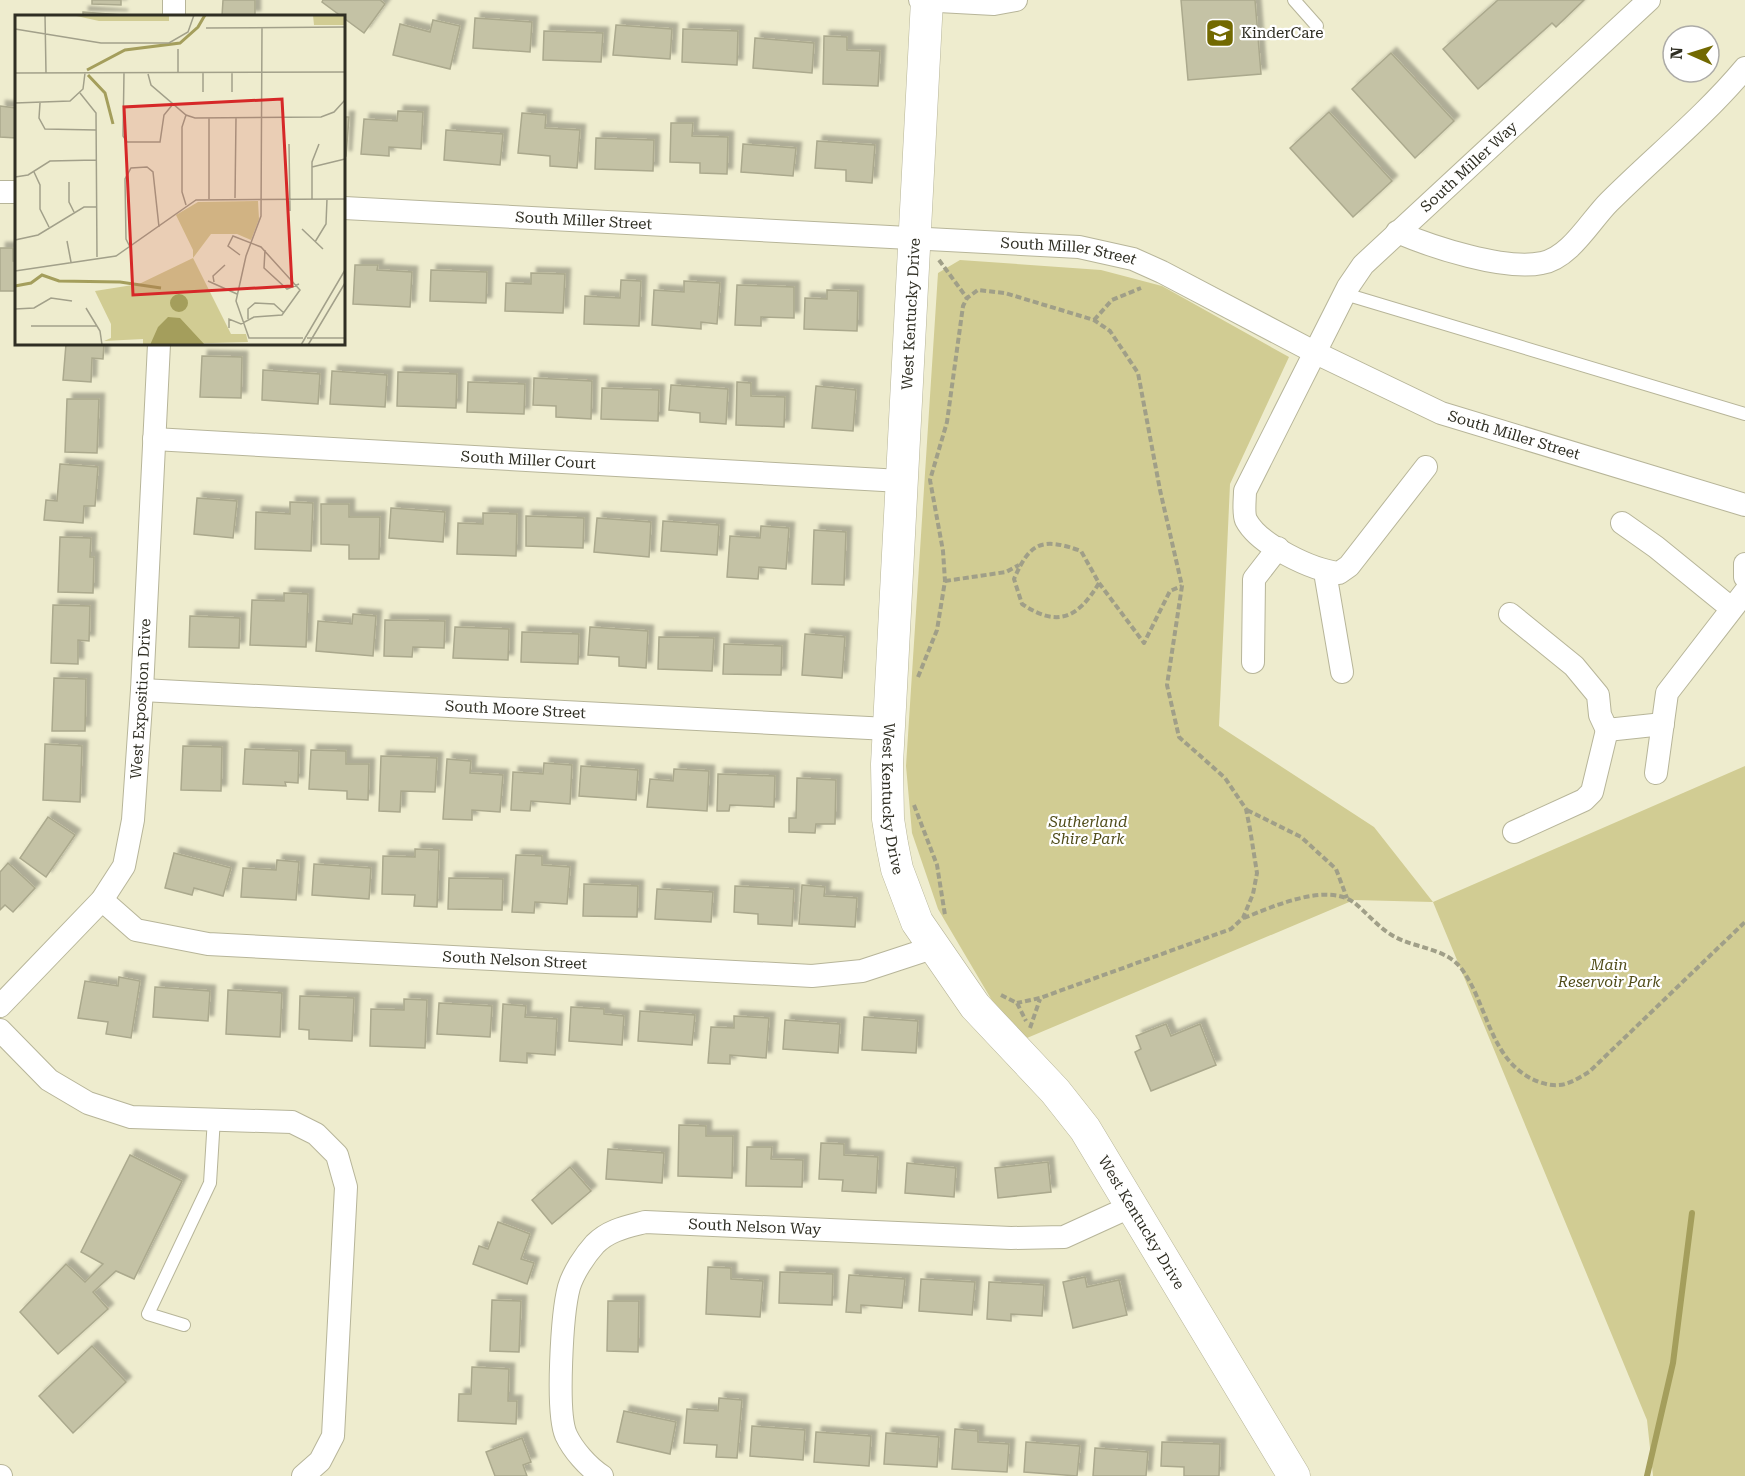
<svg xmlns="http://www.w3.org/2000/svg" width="1745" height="1476" font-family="'Roboto Serif',serif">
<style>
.green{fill:#d1cc93}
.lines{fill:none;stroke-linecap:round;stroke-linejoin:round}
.stream{stroke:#a49e5c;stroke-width:6}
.building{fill:#c4c2a5;stroke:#aba98d;stroke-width:1.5;filter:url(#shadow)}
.lane-casing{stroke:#b7b599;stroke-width:14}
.street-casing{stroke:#b7b599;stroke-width:24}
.secondary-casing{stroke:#b7b599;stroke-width:33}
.path{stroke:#a09f88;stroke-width:4;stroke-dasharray:6 3;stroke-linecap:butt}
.lane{stroke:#fff;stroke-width:12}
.street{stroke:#fff;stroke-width:22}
.secondary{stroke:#fff;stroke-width:32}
.labels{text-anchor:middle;stroke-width:4.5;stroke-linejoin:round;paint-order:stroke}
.poi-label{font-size:15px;fill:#2f2e23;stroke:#fff;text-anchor:start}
.street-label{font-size:15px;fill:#2f2e23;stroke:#fff}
.park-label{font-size:15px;font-style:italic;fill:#504c19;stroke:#fff}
.inset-river{fill:none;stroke:#a49e5c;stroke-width:3}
.inset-road{fill:none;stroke:#a2a08a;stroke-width:1.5}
.view{fill:#d62828;fill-opacity:0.15;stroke:#d62828;stroke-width:3}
.inset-edge{fill:none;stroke:#2f2e23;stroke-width:3}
</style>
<defs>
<filter id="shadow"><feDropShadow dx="5.5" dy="-5.5" stdDeviation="1.5" flood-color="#0004"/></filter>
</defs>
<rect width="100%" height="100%" fill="#eeecce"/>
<!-- green -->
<path class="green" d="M960,260l141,10 61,16 127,71 -59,127 -11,242 155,101 59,75 312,-136v710h-92l-6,-56 -214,-518 -79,-2 -327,138 -30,-29 -59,-100 -26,-76 -6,-67 32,-493z"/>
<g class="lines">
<!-- stream -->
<path class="stream" d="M1647,1476l26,-113 19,-150"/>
</g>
<!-- building -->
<g class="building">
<path d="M92,0h29v5l-29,-1z"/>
<path d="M223,0h32v16h-33z"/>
<path d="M323,0h57l5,4 -21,29 -42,-31z"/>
<path d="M1181,0h74l6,74 -73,6z"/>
<path d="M1498,0h86l-28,27 -4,-4 -74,66 -35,-40z"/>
<path d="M83,12l39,3v1h-39z"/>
<path d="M475,18l57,4 -2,30 -57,-4z"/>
<path d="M433,20l27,6 -10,43 -57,-14 7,-31 30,8z"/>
<path d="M616,25l56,4 -2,30 -57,-4z"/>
<path d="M683,29l55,2 -1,34 -55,-3z"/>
<path d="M544,31l59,2 -2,29 -58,-2z"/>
<path d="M824,36l23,1v13l33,1 -2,35 -55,-2z"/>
<path d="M755,38l59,5 -2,30 -59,-5z"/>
<path d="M1391,53l63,68 -39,37 -63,-69z"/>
<path d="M0,106l16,2v30l-16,-1z"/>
<path d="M398,111l25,1 -2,37 -32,-2v9l-28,-2 3,-35 33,2z"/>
<path d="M1329,112l63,69 -39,36 -63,-69z"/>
<path d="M522,113l24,2 -1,13 35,2 -3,38 -27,-2v-10l-32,-3z"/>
<path d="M344,117h5l-3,39h-2z"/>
<path d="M671,123h22l-1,13 36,1 -1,37 -27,-1v-10l-30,-1z"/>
<path d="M446,130l57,4 -3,31 -56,-5z"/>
<path d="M596,138l58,2 -1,31 -58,-2z"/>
<path d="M817,141l58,4 -3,38 -26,-2v-11l-31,-2z"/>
<path d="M743,144l53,4 -3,28 -52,-4z"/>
<path d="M0,248h13v13h3v30h-16z"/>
<path d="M355,265h23l-1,5 35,2 -2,35 -57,-3z"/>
<path d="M431,270l56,2 -1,31 -56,-2z"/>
<path d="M531,273l34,1 -2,39 -58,-2 1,-28 25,1z"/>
<path d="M621,280l20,1 -2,45 -55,-2 1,-28 35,2z"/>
<path d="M684,281l36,2 -3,41 -16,-2v7l-49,-4 2,-35 30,2z"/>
<path d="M737,285l57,2v31l-33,-1v9l-26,-1z"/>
<path d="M827,290l31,1 -1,40 -53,-2 1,-31 22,1z"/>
<path d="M66,344h38l-1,15 -11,-1 -1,24 -28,-2z"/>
<path d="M202,356l40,1 -1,41 -41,-1z"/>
<path d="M263,370l57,4 -2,30 -56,-4z"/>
<path d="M332,371l55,4 -2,32 -55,-3z"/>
<path d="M398,372l59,2 -1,34 -59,-2z"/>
<path d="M534,378l58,3 -1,38 -35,-2v-11l-23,-1z"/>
<path d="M468,382l57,2 -1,30 -57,-2z"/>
<path d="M737,382l14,1v13l34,1 -1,30 -48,-2z"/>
<path d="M671,385l57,4 -2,35 -26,-2v-9l-31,-3z"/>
<path d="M816,386l40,4 -3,41 -41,-3z"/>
<path d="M602,388l57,2 -1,31 -57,-2z"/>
<path d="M67,399h32l-2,54 -32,-1z"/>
<path d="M60,464l38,3 -3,39h-11l-1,17 -39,-3 2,-20 11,1z"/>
<path d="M197,498l40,3 -4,37 -39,-4z"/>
<path d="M290,502l23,1 -2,48 -56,-2 1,-37 34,2z"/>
<path d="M321,504h28v13h31l-1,42h-30v-14l-28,-1z"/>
<path d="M391,508l54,4 -2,30 -54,-4z"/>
<path d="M483,513l34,1 -1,42 -59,-2 1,-31 25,1z"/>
<path d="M526,516l58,2 -1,30 -57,-2z"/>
<path d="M597,518l54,4 -2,35 -55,-5z"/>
<path d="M663,521l56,4 -2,30 -56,-4z"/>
<path d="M761,526l28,2 -3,41 -27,-2 -1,12 -31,-2 3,-41 30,2z"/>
<path d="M814,530l32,2 -2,53 -32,-1z"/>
<path d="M60,537l31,1 -1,19h4l-1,36 -35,-1z"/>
<path d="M284,593l24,1 -2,53 -56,-2 2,-45 32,1z"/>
<path d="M53,605l37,1 -1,35 -11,-1v24l-27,-1z"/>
<path d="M353,614l23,2 -3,40 -57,-5 2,-30 34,3z"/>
<path d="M190,616l50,2 -1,30 -50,-1z"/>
<path d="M385,620l60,1 -1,27 -31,-1 -1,10 -28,-1z"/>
<path d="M455,627l54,2 -1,31 -55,-2z"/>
<path d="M590,627l58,4 -2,37 -27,-2v-9l-31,-2z"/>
<path d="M522,632l57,2 -1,30 -57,-2z"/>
<path d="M805,634l40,3 -3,41 -40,-3z"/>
<path d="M659,637l55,1 -2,33 -54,-2z"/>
<path d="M724,644l58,2 -1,29 -58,-1z"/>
<path d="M54,678l32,1 -1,52h-33z"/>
<path d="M45,744l37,2 -2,56 -37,-2z"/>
<path d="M183,746l39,1 -1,44 -40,-1z"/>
<path d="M245,749l54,2 -1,32 -13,-1 1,4 -43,-2z"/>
<path d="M311,750l35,1v13h23l-1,36 -21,-1v-8l-38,-2z"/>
<path d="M381,756l56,2 -2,34 -34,-1 -1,21 -21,-1z"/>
<path d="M447,759l24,2 -1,12 33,2 -3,37 -28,-2v10l-29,-1z"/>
<path d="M544,763l28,2 -2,39 -39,-3 -1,10 -19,-1 2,-38 30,2z"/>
<path d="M581,766l57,4 -2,30 -57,-4z"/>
<path d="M674,769l35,2 -2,40 -60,-4 3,-28 23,2z"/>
<path d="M718,774l57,2 -1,31 -44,-2 -1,6h-12z"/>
<path d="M797,778l39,2 -1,44h-19l-1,9 -26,-1v-14h7z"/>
<path d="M48,817l27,18 -29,42 -26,-19z"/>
<path d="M415,849l24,1 -2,57 -23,-1 1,-11 -33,-1 1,-38 32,1z"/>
<path d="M174,853l57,15 -8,28 -29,-8 -2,7 -27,-7z"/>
<path d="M516,855l26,1v9l28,2 -3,37 -32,-2 -1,11 -22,-1z"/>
<path d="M277,860l22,2 -3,38 -55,-3 2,-29 33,2z"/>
<path d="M8,863l27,25 -22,24 -8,-7 -5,5v-38z"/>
<path d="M314,864l57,4 -2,31 -57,-4z"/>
<path d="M449,878l54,1 -1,31 -54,-1z"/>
<path d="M584,884l54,2 -1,31 -54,-1z"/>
<path d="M802,885l23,2 -1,9 33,2 -2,29 -56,-3z"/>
<path d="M735,886l59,3 -2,37 -34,-2v-10l-24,-2z"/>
<path d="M657,889l56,3 -2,30 -56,-3z"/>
<path d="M119,977l21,4 -9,57 -25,-4 2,-12 -30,-4 7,-37 33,5z"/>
<path d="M155,987l55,4 -2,30 -55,-4z"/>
<path d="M228,990l54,3 -2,44 -54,-3z"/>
<path d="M300,996l54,2 -2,43 -43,-2v-9l-10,-1z"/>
<path d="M404,999l23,1 -2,48 -55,-2 1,-37 33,1z"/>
<path d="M439,1003l53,3 -2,31 -53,-3z"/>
<path d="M503,1004l23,2 -1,11 32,2 -2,36 -28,-2v10l-27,-2z"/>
<path d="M571,1007l33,2v5l20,2 -2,29 -53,-4z"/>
<path d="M640,1011l55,4 -3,30 -54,-4z"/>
<path d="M734,1016l35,2 -3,40 -36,-3v9l-22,-1 3,-36 23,1z"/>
<path d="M864,1017l54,4 -2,32 -54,-3z"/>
<path d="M785,1020l55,4 -2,29 -55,-4z"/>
<path d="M1166,1024l5,12 29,-12 16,41 -65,26 -16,-39 6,-3 -5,-13z"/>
<path d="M679,1125l27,1v10h27l-1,42 -54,-2z"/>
<path d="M821,1143l23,1v11l34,2 -2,36 -34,-2 1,-11 -24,-1z"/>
<path d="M747,1147h25l-1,12 32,1 -1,27 -56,-1z"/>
<path d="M608,1149l56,4 -2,30 -56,-4z"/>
<path d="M130,1155l52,26 -48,98 -18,-8 -23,21 15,17 -50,45 -38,-42 46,-48 19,18 18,-18 -22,-12z"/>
<path d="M1048,1162l3,30 -53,6 -3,-30z"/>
<path d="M907,1163l49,5 -2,29 -49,-4z"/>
<path d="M570,1167l21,24 -39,33 -20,-24z"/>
<path d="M498,1222l32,12 -9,25 13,4 -7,21 -54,-20 6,-18 9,3z"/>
<path d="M708,1267l23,1v11l32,2 -3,36 -54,-3z"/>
<path d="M780,1272l53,2 -1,31 -53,-2z"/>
<path d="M849,1275l56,4 -3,29 -41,-3v8l-15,-1z"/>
<path d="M1085,1277l2,10 32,-7 8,35 -54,13 -10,-46z"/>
<path d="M921,1279l54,3 -3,33 -53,-4z"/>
<path d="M989,1282l55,3 -2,31 -31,-2v7l-24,-2z"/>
<path d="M492,1300l29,1 -2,51 -29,-1z"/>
<path d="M608,1301h31l-1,51 -31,-1z"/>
<path d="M92,1346l34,36 -53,51 -34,-37z"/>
<path d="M472,1367l37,2 -1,32h9l-1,23 -58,-3 1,-27h12z"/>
<path d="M719,1398l23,2 -5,58 -21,-1 1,-12 -33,-2 3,-34 31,2z"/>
<path d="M624,1411l52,11 -6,32 -53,-12z"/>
<path d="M752,1426l53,4 -2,30 -53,-4z"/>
<path d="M955,1429l23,2v11l31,2 -2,28 -55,-3z"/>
<path d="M816,1432l55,4 -2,30 -55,-4z"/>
<path d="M886,1433l53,4 -2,30 -53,-3z"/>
<path d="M522,1438l9,24 -8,3 4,11h-32l-9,-24z"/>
<path d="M1026,1442l54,4 -3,30 -53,-4z"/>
<path d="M1162,1442l58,2 -1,32h-35v-9l-23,-1z"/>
<path d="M1095,1448l53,4 -2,24h-53z"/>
</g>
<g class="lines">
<!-- lane casing -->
<g class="lane-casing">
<g id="lane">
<path d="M1294,0l23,26"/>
<path d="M1345,294l400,120"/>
<path d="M184,1325l-36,-11 62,-131 4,-65"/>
</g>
</g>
<!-- street casing -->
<g class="street-casing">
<g id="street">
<path d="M920,0l74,4 22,-4"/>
<path d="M174,16v-16"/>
<path d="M0,192h16"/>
<path id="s1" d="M344,208l735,39 54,12 29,13 154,81 125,60 304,92"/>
<path d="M1397,232c35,15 108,39 145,31 28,-5 48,-42 67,-61 45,-45 95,-85 136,-134"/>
<path id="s2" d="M154,439l747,42"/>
<path id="s3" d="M1426,467l-77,99 -10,7c-27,-3 -80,-28 -93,-53 -3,-7 -1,-21 -1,-29l103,-204 15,-22 286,-265"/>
<path d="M1622,523l34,24 75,61"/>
<path d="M1745,564v13"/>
<path d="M1325,572l17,100"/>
<path d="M1510,614l64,52 24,29 2,20 7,15 56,-6"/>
<path d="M1253,662l1,-83 24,-31"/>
<path id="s4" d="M142,690l746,39"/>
<path d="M1656,773l11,-80 78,-101"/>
<path d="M1514,832l70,-32 8,-8 15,-62"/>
<path id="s5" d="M102,900l34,30 72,14 604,32 50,-5 73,-24"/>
<path id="s6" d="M0,1006l102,-106 22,-34 9,-46 9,-130 17,-346"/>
<path d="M0,1030l49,50 39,23 43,14 161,5 24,12 21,21 9,32 -13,249 -13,25 -17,15"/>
<path d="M0,1476h1"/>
<path id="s7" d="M602,1476c-14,-9 -29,-26 -36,-41 -10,-23 -4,-122 3,-148 4,-14 16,-32 26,-43 14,-14 31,-17 50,-22l366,16 53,-1 68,-31"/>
</g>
</g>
<!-- secondary casing -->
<g class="secondary-casing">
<g id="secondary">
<path id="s8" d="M927,0l-40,764 1,55 4,25 5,25 20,53 58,84 80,85 30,38 209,347"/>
</g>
</g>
<!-- path -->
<g class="path">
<path d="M939,260l28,38 11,-8 27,3 89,27 16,11 28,42 22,117 22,96 -15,99 12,52 46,41 21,31 4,20 7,44 -4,21 -10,24 -12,11 -191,69 -23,5"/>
<path d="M1094,320l18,-20 29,-12"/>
<path d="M945,581l61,-9 13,-7"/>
<path d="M1099,583c-21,35 -41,45 -77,21l-8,-25c16,-37 28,-42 67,-28l18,32 45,60 26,-52 12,-5"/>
<path d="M918,677l19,-47 8,-49 -2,-30 -13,-71 17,-58 16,-116 4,-8"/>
<path d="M914,805l23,60 8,50"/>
<path d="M1247,810l54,27 35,32 11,29"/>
<path d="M1244,918c28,-11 86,-38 113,-13 16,14 26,28 47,36 18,7 44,10 57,27 27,36 28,91 73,112 9,4 21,7 31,4 8,-2 17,-8 24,-12l156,-150"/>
<path d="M1001,995l16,8 9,18"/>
<path d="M1030,1028l10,-29"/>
</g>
<!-- lane -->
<use href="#lane" class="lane"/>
<!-- street -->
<use href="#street" class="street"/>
<!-- secondary -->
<use href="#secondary" class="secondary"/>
</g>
<!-- icons -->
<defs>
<g id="school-square" transform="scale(1.5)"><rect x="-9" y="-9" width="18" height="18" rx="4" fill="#726901" stroke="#fff"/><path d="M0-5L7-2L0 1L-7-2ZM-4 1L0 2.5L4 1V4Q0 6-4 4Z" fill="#fff"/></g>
</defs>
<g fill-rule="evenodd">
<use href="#school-square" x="1220" y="33"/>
</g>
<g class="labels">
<!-- poi labels -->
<g class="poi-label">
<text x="1241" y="38">KinderCare</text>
</g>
<!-- street labels -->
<g class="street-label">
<text dy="5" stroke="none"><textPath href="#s3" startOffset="676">South Miller Way</textPath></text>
<text dy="5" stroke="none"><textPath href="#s1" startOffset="240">South Miller Street</textPath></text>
<text dy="5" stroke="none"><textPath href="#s1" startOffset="726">South Miller Street</textPath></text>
<text transform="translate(911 314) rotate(-87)" y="5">West Kentucky Drive</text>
<text dy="5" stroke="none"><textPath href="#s1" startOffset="1212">South Miller Street</textPath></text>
<text dy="5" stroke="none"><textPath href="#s2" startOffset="375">South Miller Court</textPath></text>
<text dy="5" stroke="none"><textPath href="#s6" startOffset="356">West Exposition Drive</textPath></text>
<text dy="5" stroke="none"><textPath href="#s4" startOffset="374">South Moore Street</textPath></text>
<text dy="5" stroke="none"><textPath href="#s8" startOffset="800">West Kentucky Drive</textPath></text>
<text dy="5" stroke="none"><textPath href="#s5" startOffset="426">South Nelson Street</textPath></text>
<text dy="5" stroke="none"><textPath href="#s8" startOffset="1304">West Kentucky Drive</textPath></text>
<text dy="5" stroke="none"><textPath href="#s7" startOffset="420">South Nelson Way</textPath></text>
</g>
<!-- park labels -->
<g class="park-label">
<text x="1088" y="827">Sutherland<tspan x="1088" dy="17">Shire Park</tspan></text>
<text x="1609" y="970">Main<tspan x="1609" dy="17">Reservoir Park</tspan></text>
</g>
</g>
<!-- overview -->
<g transform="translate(15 15)">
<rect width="330" height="330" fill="#eeecce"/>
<path d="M57,0h97v6h-70zM298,0h32v10h-31zM243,186l1,18 -8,21 -14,-6h-26l-18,24 38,76h15l2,8 -105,3v-6l-39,2 7,-3v-14l-16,-33 44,-7 54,-26v-8l-17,-35 22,-13z" fill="#d1cc93"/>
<path d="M155 288a9 9 0 1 1 18 0a9 9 0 1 1-18 0ZM153,302l12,1 25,27h-55l8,-18z" fill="#a49e5c"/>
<path class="inset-river" d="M72,55l38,-20 55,-7 18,-16 7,-12M73,60l17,18 8,31M0,271l16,-3 11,-8 17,6 61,1 41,6"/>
<path class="inset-road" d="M30,0l1,58M247,12l-1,189 -15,40 -10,45 13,37h54M191,13l139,-1M0,14l86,14h68l19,-11 6,-17M163,34v24M0,58l330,-1M109,58l-1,63 4,6h33l4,-27 9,-11M188,58v19M217,58v19M133,59l3,11 35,30 9,3 126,-1 13,-5 11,-12M65,78l16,20 1,144M0,88l55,-2 13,-12 2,-16M25,88l-1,15 6,11 51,1M194,103v81M274,129l1,67M297,152l33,-8M19,157l6,13v24l9,18M0,162l13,-2 22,-14 46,-1M54,167v20l5,10M220,183l1,-80M297,184v-37l7,-18M171,190l-4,-13v-65l4,-12M287,214l21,20M0,225l23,-5 46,-28h13M52,226l4,21M300,227l11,-18 1,-25M115,232l-4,-8 -1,-60 6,-11 16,-1 6,5 6,55M250,235l-1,18 23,21 12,-5M0,256l101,-15 80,-56 149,-1M193,266l29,13M199,267l-1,-6 12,-11M71,293l14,23 2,14M0,294l19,-1 17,-10 21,3M233,304v-10l7,-6 19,1 10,9M16,311h66M214,313v-9l12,5 13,-7 28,-2 18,-25 -39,-43 -28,-11 -5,10 12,9M292,323h38M286,330l44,-75M293,330l37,-62"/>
<path class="view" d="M267,84l10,187 -159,9 -9,-188z"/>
<rect width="330" height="330" class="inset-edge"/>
</g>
<!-- north arrow -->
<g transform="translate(1691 54) rotate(273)"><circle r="28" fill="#ffffff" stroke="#acaba7" stroke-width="1.5"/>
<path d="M0-4.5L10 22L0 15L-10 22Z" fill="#726901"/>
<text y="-9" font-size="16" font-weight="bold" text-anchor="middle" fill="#2f2e23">N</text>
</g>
</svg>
